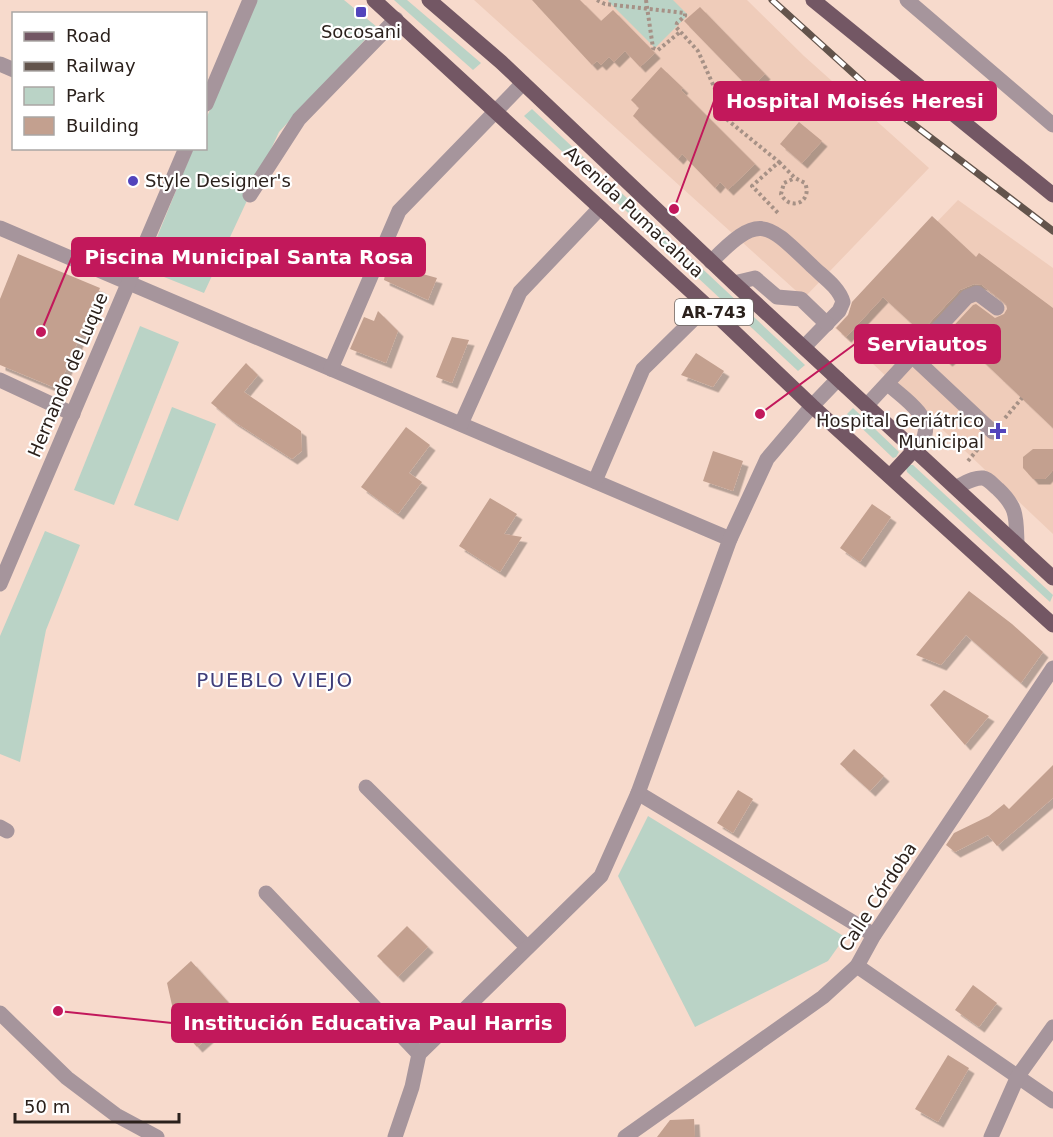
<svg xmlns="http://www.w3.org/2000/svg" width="1053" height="1137" font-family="'DejaVu Sans',sans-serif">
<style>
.built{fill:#efccba}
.green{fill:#bad3c6}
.building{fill:#c3a08f;filter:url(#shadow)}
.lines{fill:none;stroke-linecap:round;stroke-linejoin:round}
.path{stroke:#a69186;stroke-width:4;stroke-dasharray:3 3;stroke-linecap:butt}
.minor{stroke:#a6959c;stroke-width:15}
.major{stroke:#735764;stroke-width:15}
.rail-casing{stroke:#63544c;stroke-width:7}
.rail{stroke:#fff;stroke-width:4.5;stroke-dasharray:14;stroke-linecap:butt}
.poi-dot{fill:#5244bc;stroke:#fff;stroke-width:2}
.labels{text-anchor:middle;stroke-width:4.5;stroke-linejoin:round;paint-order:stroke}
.shield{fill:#fff;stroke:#6b6460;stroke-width:1.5}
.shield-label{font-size:16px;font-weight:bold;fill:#2b211c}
.poi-label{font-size:18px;fill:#2b211c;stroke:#fff}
.street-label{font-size:18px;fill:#2b211c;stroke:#fff}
.neighbourhood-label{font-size:20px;letter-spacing:1.5px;fill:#3f3d79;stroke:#fff}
.leader{fill:none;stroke:#c2185b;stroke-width:2}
.callout-dot{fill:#c2185b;stroke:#fff;stroke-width:2}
.callout{fill:#c2185b;stroke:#c2185b;stroke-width:2}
.callout-label{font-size:20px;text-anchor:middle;font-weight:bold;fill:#fff}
</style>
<defs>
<filter id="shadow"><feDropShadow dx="5.5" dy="5.5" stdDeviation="0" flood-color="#0004"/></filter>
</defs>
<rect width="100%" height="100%" fill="#f7dacc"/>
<!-- built -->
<g class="built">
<path d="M474,0h273l57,56 125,112 -125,130z"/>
<path d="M958,200l95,68v266l-218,-206z"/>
</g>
<!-- green -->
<g class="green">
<path d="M257,0h87l33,27 -98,105 -75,161 -60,-24 49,-120 13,-1v-29z"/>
<path d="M394,0h13l74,63 -8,7z"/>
<path d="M609,0h64l15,15 -33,33 -47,-47z"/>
<path d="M532,109l273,256 -7,6 -274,-255z"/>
<path d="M140,326l39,16 -65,163 -40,-15z"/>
<path d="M172,407l44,17 -38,97 -44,-16z"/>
<path d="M853,408l46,44 -3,5 -3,1 -46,-44z"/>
<path d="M909,465h4l140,130 -3,7 -143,-130 -1,-4z"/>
<path d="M45,531l35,14 -34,85 -26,132 -20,-8v-118z"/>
<path d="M648,816l197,121 -17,24 -133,66 -77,-151z"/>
</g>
<!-- building -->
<g class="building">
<path d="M532,0h48l21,21 12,-11 42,43 -15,14 -15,-16 -11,11 -5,-5 -8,8 -4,-4 -5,4z"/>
<path d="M700,7l65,67 -15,15 -66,-68z"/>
<path d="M661,67l22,21 -2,2 74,74 -27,26 -8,-8 -5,6 -33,-34 -4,5 -45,-43 6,-8 -8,-8z"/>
<path d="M799,122l23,19 -20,22 -22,-19z"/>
<path d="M932,216l44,41 3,-4 74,55v120l-87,-83 -19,16 -14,-13 40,-43 3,-1 19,14 9,-4 3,-5 -1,-5 -24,-19 -8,-1 -14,6 -39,42 -38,-35 -37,40 -10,-9 12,-13 4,-13z"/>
<path d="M18,254l82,34 -42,101 -58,-24v-66z"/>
<path d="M387,264l50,14 -9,22 -44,-20z"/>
<path d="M378,311l20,20 -12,32 -36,-14 14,-32 10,4z"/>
<path d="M452,337l17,3 -17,43 -16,-6z"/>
<path d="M696,353l28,18 -11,16 -32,-12z"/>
<path d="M246,363l12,12 -14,17 57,39 1,20 -10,8 -59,-38 -22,-18z"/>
<path d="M406,427l24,18 -21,28 13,9 -24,32 -37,-27z"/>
<path d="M1033,449h20v21l-8,9h-12l-10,-11v-11z"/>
<path d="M713,451l30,10 -10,30 -30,-10z"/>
<path d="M490,498l27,16 -13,20 18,3 -22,35 -41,-26z"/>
<path d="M872,504l19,13 -31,45 -20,-14z"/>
<path d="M969,591l43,33 31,28 -22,31 -55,-48 -25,30 -25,-10z"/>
<path d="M944,690l45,26 -24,29 -35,-40z"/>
<path d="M854,749l30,27 -14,15 -30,-27z"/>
<path d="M1053,765v33l-56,48 -9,-11 -33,17 -9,-7 8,-12 35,-17 15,-12 5,5z"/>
<path d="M738,790l15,9 -20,34 -16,-10z"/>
<path d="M407,926l21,21 -30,30 -21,-21z"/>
<path d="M191,961l46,51 -40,35 -21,-24 -9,-40z"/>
<path d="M973,985l24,18 -18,24 -24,-17z"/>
<path d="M948,1055l21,13 -31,54 -23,-13z"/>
<path d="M694,1119l1,18h-38l13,-17z"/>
</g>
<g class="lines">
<!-- path -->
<g class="path">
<path d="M597,0l8,4 80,9v3l-8,7 -1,4 22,24 21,47v15l60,49 -27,24 27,28"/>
<path d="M646,0l7,48 5,2 22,-18"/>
<path d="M779,162l16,16 10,5c8,19 -15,29 -24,11l3,-11 11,-5"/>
<path d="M1005,418l17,-20"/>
<path d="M968,461l14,-17"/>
</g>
<!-- minor -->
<g class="minor">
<path d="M907,0l146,125"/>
<path d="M0,64l14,6"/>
<path d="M206,104l44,-104"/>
<path d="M250,195l49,-76 97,-100"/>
<path d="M0,228l730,311"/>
<path d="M711,262c49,-50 55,-40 101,4 10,10 27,21 31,36l-4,9 -35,36"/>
<path d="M734,283l21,-5 22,19 24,2 26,25"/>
<path d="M913,357l80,75"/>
<path d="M331,369l68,-158 124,-128"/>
<path d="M0,380l73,34"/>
<path d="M888,384c13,12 45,32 36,53 -1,5 -6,8 -9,12"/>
<path d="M867,405l100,-108 10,-4 20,15"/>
<path d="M461,424l59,-132 80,-84"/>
<path d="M595,481l48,-112 64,-63"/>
<path d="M956,487c8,-3 18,-10 27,-9 6,1 10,7 15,11 20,19 18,28 19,55"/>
<path d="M0,584l186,-436"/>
<path d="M366,787l161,160"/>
<path d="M638,793l236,142"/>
<path d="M0,827l7,4"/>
<path d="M266,893l153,161"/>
<path d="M857,966l196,135"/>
<path d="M0,1013l67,65 49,37 41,22"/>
<path d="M395,1137l17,-50 7,-33 182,-178 37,-83 92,-254 37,-80 45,-53 26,-27"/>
<path d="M625,1137l198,-140 34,-31 17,-31 179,-267"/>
<path d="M991,1137l27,-61 35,-49"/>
</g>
<!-- major -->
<g class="major">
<path d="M374,0l333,306 105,100 241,219"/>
<path d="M429,0l72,62 233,221 319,295"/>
<path d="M813,0l240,195"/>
<path d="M890,476l25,-27"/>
</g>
<!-- rail casing -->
<g class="rail-casing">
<path id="rail" d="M772,0l116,105 165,126"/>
</g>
<!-- rail -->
<use href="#rail" class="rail"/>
</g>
<!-- markers -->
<g class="poi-dot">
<rect x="355" y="6" width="12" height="12" rx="3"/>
<circle cx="133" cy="181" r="6"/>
<path d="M995 422h6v6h6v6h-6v6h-6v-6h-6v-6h6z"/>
</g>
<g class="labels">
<!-- shield labels -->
<rect class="shield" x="675" y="299" width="78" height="26" rx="4.5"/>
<g class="shield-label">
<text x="714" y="318">AR-743</text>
</g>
<!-- poi labels -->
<g class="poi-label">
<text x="361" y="38">Socosani</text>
<text x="145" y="187" text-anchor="start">Style Designer's</text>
<text x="984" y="427" text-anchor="end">Hospital Geriátrico<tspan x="984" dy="21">Municipal</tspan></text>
</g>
<!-- street labels -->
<g class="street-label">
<text transform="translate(634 212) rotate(43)" y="6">Avenida Pumacahua</text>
<text transform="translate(68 375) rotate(-67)" y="6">Hernando de Luque</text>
<text transform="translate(878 897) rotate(-57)" y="6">Calle Córdoba</text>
</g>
<!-- neighbourhood labels -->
<g class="neighbourhood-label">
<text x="275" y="687">PUEBLO VIEJO</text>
</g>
</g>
<!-- callouts -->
<path class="leader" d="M674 209L714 101M41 332L72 257M760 414L855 344M58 1011L172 1023"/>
<g class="callout-dot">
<circle cx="674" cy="209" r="6"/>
<circle cx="41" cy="332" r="6"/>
<circle cx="760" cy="414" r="6"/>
<circle cx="58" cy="1011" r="6"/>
</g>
<g class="callout">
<rect x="714" y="82" width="282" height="38" rx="6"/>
<rect x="72" y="238" width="353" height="38" rx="6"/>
<rect x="855" y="325" width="145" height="38" rx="6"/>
<rect x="172" y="1004" width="393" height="38" rx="6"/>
</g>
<g class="callout-label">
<text x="855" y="108">Hospital Moisés Heresi</text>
<text x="249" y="264">Piscina Municipal Santa Rosa</text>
<text x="927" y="351">Serviautos</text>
<text x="368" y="1030">Institución Educativa Paul Harris</text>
</g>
<!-- legend -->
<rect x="12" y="12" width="195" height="138" fill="#ffffff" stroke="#aaa6a4" stroke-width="1.5"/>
<rect x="24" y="32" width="30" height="9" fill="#735764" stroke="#aaa6a4" stroke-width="1.5"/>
<text x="66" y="42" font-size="18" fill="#2b211c">Road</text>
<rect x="24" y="62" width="30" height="9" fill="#63544c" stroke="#aaa6a4" stroke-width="1.5"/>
<text x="66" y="72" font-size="18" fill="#2b211c">Railway</text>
<rect x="24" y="87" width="30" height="18" fill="#bad3c6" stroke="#aaa6a4" stroke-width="1.5"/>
<text x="66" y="102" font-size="18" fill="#2b211c">Park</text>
<rect x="24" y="117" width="30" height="18" fill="#c3a08f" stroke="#aaa6a4" stroke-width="1.5"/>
<text x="66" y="132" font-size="18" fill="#2b211c">Building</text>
<!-- scale -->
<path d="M15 1113v9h164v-9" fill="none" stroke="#2b211c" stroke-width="3"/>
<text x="24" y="1113" font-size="18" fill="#2b211c" stroke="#ffffff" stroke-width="4.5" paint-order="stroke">50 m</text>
</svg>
